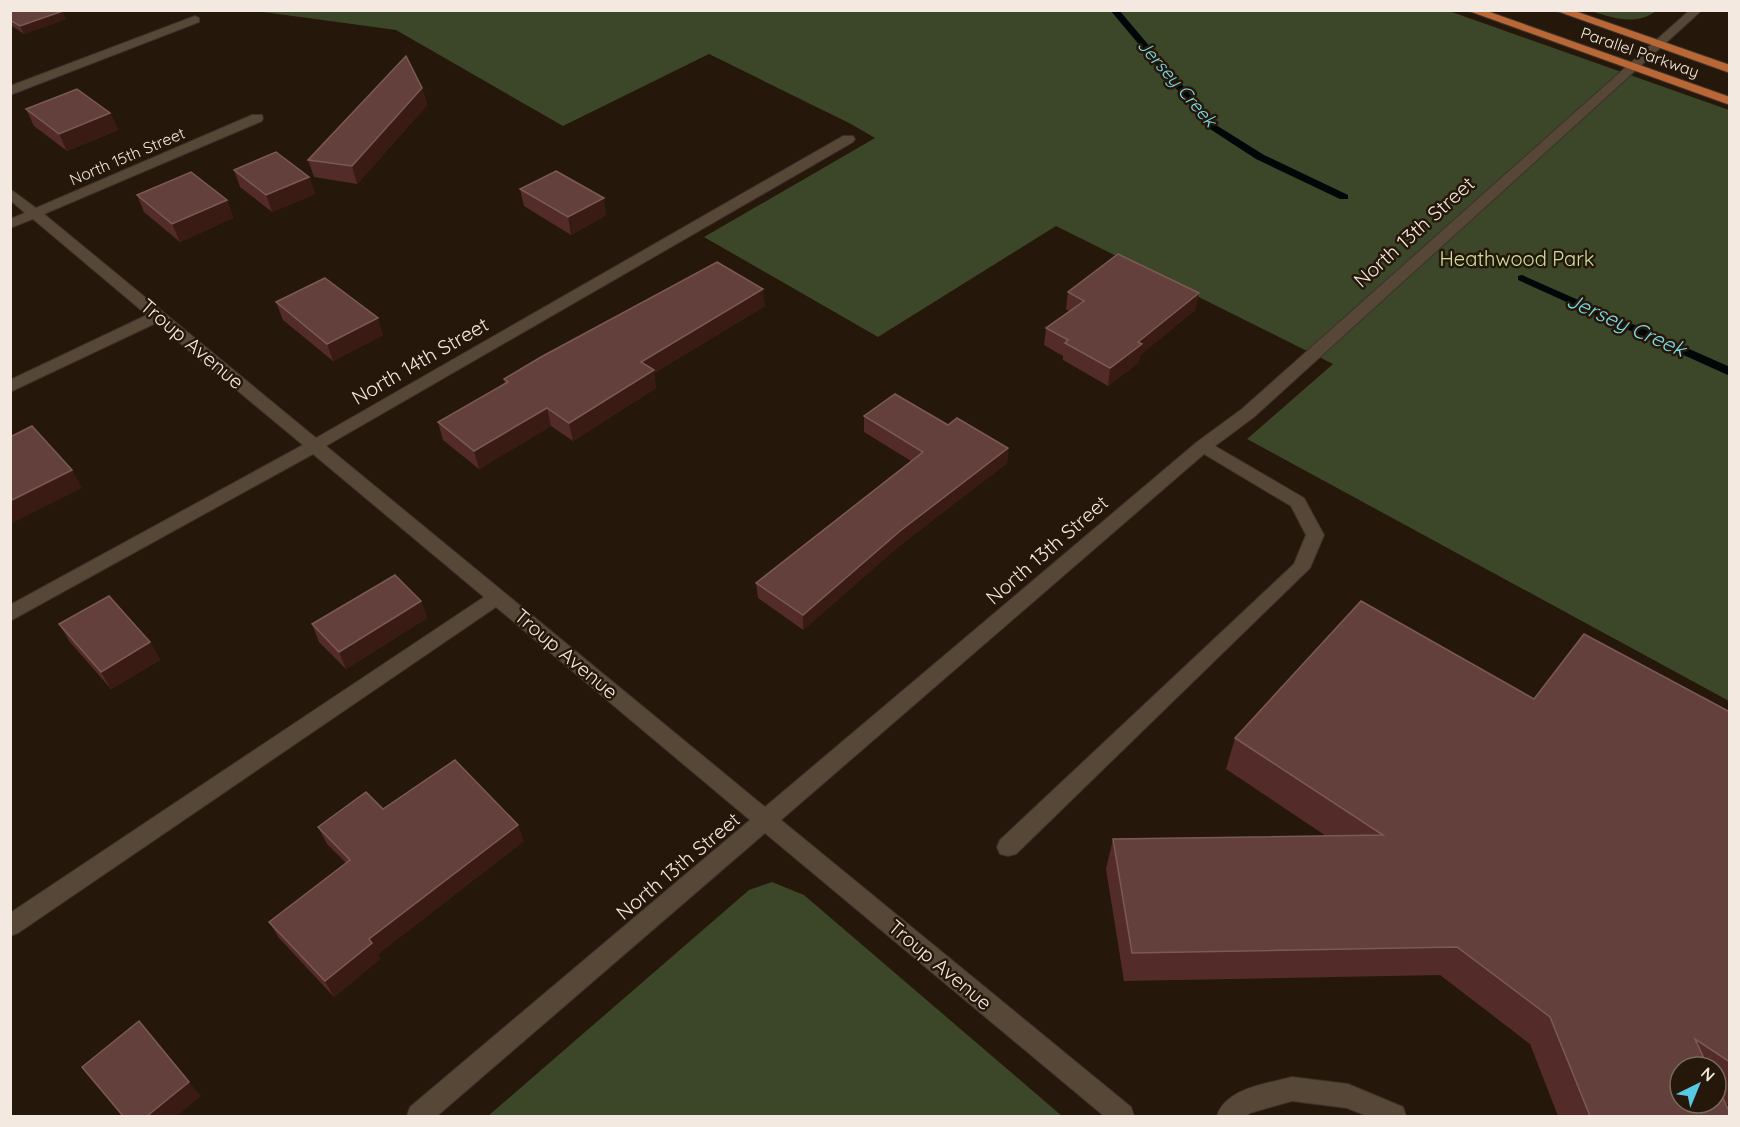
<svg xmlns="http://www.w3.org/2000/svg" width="1740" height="1127" font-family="Quicksand,sans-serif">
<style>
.green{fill:#3c4628}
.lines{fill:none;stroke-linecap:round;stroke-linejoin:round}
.stream{fill:#000709;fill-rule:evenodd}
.minor-casing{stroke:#3c312d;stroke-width:2}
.major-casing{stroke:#3c312d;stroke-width:2}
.minor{fill:#574737;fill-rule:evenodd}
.major{fill:#b96735;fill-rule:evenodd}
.wall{fill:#532b29;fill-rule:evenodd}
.shaded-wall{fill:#391b14}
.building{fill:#64403c;stroke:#7b5a56;stroke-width:1.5}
.labels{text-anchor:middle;stroke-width:5;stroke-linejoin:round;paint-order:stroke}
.far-street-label{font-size:16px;fill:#f3e9e0;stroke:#251709}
.far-water-label{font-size:18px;font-style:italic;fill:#7adeea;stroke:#251709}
.street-label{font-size:20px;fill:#f3e9e0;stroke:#251709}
.park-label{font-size:20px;fill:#cbe39c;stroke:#251709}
.water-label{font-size:21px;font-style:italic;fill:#7adeea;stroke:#251709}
</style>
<rect width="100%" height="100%" fill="#251709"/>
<!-- green -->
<g class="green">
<path d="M256,11h1193l280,99v591l-482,-262 86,-75 -277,-138 -178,111 -174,-100 171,-99 -24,-14 -142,-70 -146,72 -167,-96z"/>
<path d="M1591,11h65c-20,15 -43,7 -65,0z"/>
<path d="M772,882l32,13 258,221h-574l261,-226z"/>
</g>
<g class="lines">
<!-- stream -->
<g class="stream">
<path d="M1110,10h9l97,115 48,30 84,40v4h-8l-84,-40 -46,-30z"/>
<path d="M1522,275l208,92v9l-212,-96v-4z"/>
</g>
<!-- minor casing -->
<g class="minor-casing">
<g id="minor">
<path d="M1690,10h12l-448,407 -39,29 89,52 20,37 -14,33 -294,286 -8,2 -8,-2 -3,-7 3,-7 294,-276 12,-29 -15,-29 -87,-52 -423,366 350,287 3,9h-30l-339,-283 -328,283h-30l3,-9 340,-287 -254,-213 -478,326 -8,3v-23l474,-316 -171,-143 -303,167v-16l293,-160 -147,-122 -146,69v-12l137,-65 -114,-96 -23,9v-9l15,-6 -15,-13v-11l26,19 216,-93h10l1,3 -1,3 -218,93 272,224 527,-302h10l2,3 -2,3 -527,304 439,361 432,-365 45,-33z"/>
<path d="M195,16l4,2v4l-189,73v-9z"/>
<path d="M1292,1077l56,7 55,23 3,9h-39l-20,-8 -55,-7 -42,12 -4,3h-29c9,-28 49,-32 75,-39z"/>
</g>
</g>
<!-- major casing -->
<g class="major-casing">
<g id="major">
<path d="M1466,10h18l246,87v8z"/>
<path d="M1554,10h18l158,55v8z"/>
</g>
</g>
<!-- minor -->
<use href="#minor" class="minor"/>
<!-- major -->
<use href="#major" class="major"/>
</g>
<!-- wall -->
<g class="wall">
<path d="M10,10l56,9 -42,15 -14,-9z"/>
<path d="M422,88l5,17 -70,79 -43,-7 -6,-17z"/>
<path d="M26,109l84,4 8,17 -51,21 -33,-25z"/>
<path d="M234,170l75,7 6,17 -43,18 -32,-25z"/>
<path d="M520,189l86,26 -35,20 -47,-29z"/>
<path d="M137,195l90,5 6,18 -53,24 -36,-30z"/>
<path d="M1068,292l131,1 -4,17 -55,45 -1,7 -31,24 -45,-26v-4l-19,-11 2,-17 23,-17 -3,-2z"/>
<path d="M276,302l107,33 -50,26 -50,-41z"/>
<path d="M765,306l-111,67 2,15 -83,53 -22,-15 -72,43 -36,-29 -5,-18 67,-38 -1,-5z"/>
<path d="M864,416l84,9 60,23 -1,15 -108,83 -96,84 -45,-32 -2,-15 155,-122 -47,-29z"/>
<path d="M421,601l6,17 -81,51 -27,-27 -7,-18z"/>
<path d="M59,624l91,18 10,18 -49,29 -41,-47z"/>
<path d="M1534,699l196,13v394l-6,-4 6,14h-172l-28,-72 -90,-69 -316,6 -18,-112 7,-30 213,-3 -100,-67 9,-31zM1680,1067h36v36z"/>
<path d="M383,809l141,32 -146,113 2,5 -46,38 -55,-59 -10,-16 77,-59 -19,-19 -9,-17z"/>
</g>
<!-- shaded-wall -->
<g class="shaded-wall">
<path d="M63,11l3,8 -42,15 -4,-8z"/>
<path d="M422,88l5,17 -70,79 -5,-18z"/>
<path d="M110,113l8,17 -51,21 -8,-17z"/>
<path d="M309,177l6,17 -43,18 -6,-17z"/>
<path d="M604,198l2,17 -35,20 -3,-18z"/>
<path d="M227,200l6,18 -53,24 -8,-18z"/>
<path d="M763,289l2,17 -111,67 2,15 -83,53 -4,-18 72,-61z"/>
<path d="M1199,293l-4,17 -55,45 -1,7 -31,24 2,-18 28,-26z"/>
<path d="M378,318l5,17 -50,26 -6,-17z"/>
<path d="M547,408l4,18 -72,43 -5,-18z"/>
<path d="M1008,448l-1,15 -108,83 -96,84v-15l97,-84z"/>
<path d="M72,470l10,18 -72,36v-23z"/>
<path d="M421,601l6,17 -81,51 -7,-17z"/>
<path d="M150,642l10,18 -49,29 -10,-17z"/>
<path d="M518,825l6,16 -146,113 2,5 -46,38 -9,-16 44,-42z"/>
<path d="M189,1082l12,14 -24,20h-30z"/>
</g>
<!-- building -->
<g class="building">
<path d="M10,10h52l1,1 -43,15 -10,-6z"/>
<path d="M406,56l16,32 -70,78 -44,-6z"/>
<path d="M77,89l33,24 -51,21 -33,-25z"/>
<path d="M276,152l33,25 -43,18 -32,-25z"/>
<path d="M556,171l48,27 -36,19 -48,-28z"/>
<path d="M191,172l36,28 -55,24 -35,-29z"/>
<path d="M1118,254l81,39 -61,49 4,2 -32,24 -45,-25 3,-3 -22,-12 38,-27 -16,-9z"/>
<path d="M717,262l46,27 -122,73 13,8 -85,53 -22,-15 -73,43 -36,-29 70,-40 -4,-3 37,-22z"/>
<path d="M325,278l53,40 -51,26 -51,-42z"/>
<path d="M895,394l53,31 9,-7 51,30 -108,83 -97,84 -47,-32 167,-131 -59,-36z"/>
<path d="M32,426l40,44 -62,31v-64z"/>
<path d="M395,575l26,26 -82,51 -27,-28z"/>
<path d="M109,596l41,46 -49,30 -42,-48z"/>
<path d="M1361,601l173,98 50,-65 146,78v350l-35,-23 13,28h-28v36h36v-19l14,29v3h-140l-40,-99 -93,-70 -325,6 -19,-114 270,-4 -148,-97z"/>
<path d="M455,760l63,65 -149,114 3,4 -47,38 -56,-59 81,-62 -32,-33 48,-35 17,17z"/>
<path d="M139,1021l50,61 -42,34h-24l-41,-49z"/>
</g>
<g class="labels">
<!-- far-street labels -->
<g class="far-street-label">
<text transform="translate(1640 52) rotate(19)" y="6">Parallel Parkway</text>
<text transform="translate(127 156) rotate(-23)" y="6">North 15th Street</text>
</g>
<!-- far-water labels -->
<g class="far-water-label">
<text transform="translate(1177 83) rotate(49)" y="6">Jersey Creek</text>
</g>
<!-- street labels -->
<g class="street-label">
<text transform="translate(1414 232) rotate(-42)" y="7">North 13th Street</text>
<text transform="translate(192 344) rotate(40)" y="7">Troup Avenue</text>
<text transform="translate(420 361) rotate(-30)" y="7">North 14th Street</text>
<text transform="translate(1047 550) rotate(-41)" y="7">North 13th Street</text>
<text transform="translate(566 654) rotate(40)" y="7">Troup Avenue</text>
<text transform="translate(678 866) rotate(-40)" y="7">North 13th Street</text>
<text transform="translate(940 965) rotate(40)" y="7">Troup Avenue</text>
</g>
<!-- park labels -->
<g class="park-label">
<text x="1517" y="266">Heathwood Park</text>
</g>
<!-- water labels -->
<g class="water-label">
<text transform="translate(1626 325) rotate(24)" y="7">Jersey Creek</text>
</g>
</g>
<!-- border -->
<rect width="1740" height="1127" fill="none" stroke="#f3e9e0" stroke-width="24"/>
<!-- north arrow -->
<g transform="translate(1698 1085) rotate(43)"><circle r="28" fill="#251709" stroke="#776b5f" stroke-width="1.5"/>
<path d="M0-4.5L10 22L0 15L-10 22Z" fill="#58c9e3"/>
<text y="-9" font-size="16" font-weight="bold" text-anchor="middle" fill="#f3e9e0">N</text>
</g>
</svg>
